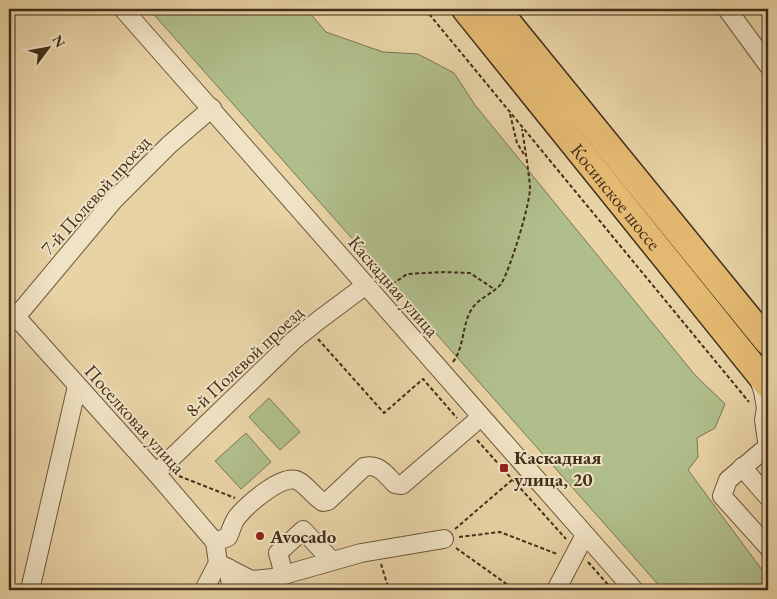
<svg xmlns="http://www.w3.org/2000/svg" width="777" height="599" font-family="'EB Garamond',serif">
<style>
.green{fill:#b0be8b;stroke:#797653}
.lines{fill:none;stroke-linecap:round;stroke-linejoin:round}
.minor-casing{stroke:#6c573e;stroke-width:20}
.highway-casing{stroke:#422e1b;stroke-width:29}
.path{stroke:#422e1b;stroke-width:2;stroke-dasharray:4 2.5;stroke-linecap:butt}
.minor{stroke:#f0e2c4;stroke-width:18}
.highway{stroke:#e4ba72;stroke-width:26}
.poi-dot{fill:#8f2418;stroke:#f0e2c4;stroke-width:2}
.labels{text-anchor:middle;stroke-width:4;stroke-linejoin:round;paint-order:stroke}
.street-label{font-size:19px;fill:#422e1b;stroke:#f0e2c4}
.poi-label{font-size:19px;font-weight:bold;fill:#422e1b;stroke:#f0e2c4;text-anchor:start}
</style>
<rect width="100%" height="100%" fill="#e8d3a5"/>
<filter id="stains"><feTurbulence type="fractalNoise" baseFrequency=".004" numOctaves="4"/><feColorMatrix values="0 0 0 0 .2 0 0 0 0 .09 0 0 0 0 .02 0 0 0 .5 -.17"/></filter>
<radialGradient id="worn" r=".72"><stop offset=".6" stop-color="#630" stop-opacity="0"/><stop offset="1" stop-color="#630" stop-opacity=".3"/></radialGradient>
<!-- green -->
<g class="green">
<path d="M149,9h158l2,3 17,20 57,20 35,2 36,19 21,32 220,270 30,29 -10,24 -18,10 1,19 -10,13 80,108v12h-105z"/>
<path d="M269,398l31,34 -20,18 -31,-33z"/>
<path d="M246,433l25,29 -30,27 -26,-28z"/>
</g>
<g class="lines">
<!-- minor casing -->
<g class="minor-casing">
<g id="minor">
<path d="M123,9l511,581"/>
<path d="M727,9l41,56"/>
<path d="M9,309l147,164 59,69 3,21"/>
<path d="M16,317l97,-116 56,-56 43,-37"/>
<path d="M757,374l6,17 3,17 -2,12 4,28"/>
<path d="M767,447l-39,33 -6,16 46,51"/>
<path d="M742,467l26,30"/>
<path d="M156,473l138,-133 25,-20 47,-35"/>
<path d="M215,542l13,-5c3,-6 5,-16 10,-21 10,-12 43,-41 58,-36 8,2 18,17 27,22l5,-1 36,-34c15,-4 22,8 31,17l7,1 79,-68"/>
<path d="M218,563l33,17 22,-2 88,-25 83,-14"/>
<path d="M228,568l4,22"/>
<path d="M284,575l-6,-22 25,-23 29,31"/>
<path d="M30,590l47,-204"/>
<path d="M204,590l14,-27"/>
<path d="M556,590l29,-55"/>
</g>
</g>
<!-- highway casing -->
<g class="highway-casing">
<g id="highway">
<path id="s1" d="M465,9l303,376"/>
<path d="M497,9l271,333"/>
</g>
</g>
<!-- path -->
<g class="path">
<path d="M425,9l324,393"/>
<path d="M510,114l7,29 8,13"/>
<path d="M387,288l20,-14 37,-2 26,1 24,16"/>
<path d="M318,339l66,74 39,-34 34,39"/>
<path d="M453,362c11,-15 9,-34 17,-50 7,-14 23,-18 31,-28 9,-14 30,-82 29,-98 -2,-19 -5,-38 -8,-57"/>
<path d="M477,440l89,99"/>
<path d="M179,476l56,22"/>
<path d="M455,529l57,-49"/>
<path d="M459,537l41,-5 57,22"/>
<path d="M456,548l59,42"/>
<path d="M588,562l22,25"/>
<path d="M381,564l8,26"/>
</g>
<!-- minor -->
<use href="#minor" class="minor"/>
<!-- highway -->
<use href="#highway" class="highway"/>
</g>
<!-- markers -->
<g class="poi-dot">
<rect x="499" y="463" width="10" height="10" rx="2.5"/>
<circle cx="260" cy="536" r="5"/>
</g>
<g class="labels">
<!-- street labels -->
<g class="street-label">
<text transform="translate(95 195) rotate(-48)" y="7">7-й Полевой проезд</text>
<text dy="7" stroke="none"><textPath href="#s1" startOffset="241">Косинское шоссе</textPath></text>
<text transform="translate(394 286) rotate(49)" y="7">Каскадная улица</text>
<text transform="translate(244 361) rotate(-43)" y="7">8-й Полевой проезд</text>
<text transform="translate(135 419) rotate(48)" y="7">Поселковая улица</text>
</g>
<!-- poi labels -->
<g class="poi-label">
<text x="514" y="464">Каскадная<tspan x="514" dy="22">улица, 20</tspan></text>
<text x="270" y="543">Avocado</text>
</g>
</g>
<!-- margin -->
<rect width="777" height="599" fill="none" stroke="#e8d3a5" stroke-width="30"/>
<rect x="10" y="10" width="757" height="579" fill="none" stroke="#422e1b" stroke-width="2.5"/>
<rect x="15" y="15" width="747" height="569" fill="none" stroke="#422e1b"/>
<!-- north arrow -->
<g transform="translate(48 48) rotate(58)" stroke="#f0e2c4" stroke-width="4" paint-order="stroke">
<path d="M0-4L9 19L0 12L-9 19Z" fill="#422e1b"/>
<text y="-8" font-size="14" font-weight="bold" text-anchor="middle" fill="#422e1b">N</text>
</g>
<rect width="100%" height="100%" filter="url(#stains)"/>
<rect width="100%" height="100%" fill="url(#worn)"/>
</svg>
